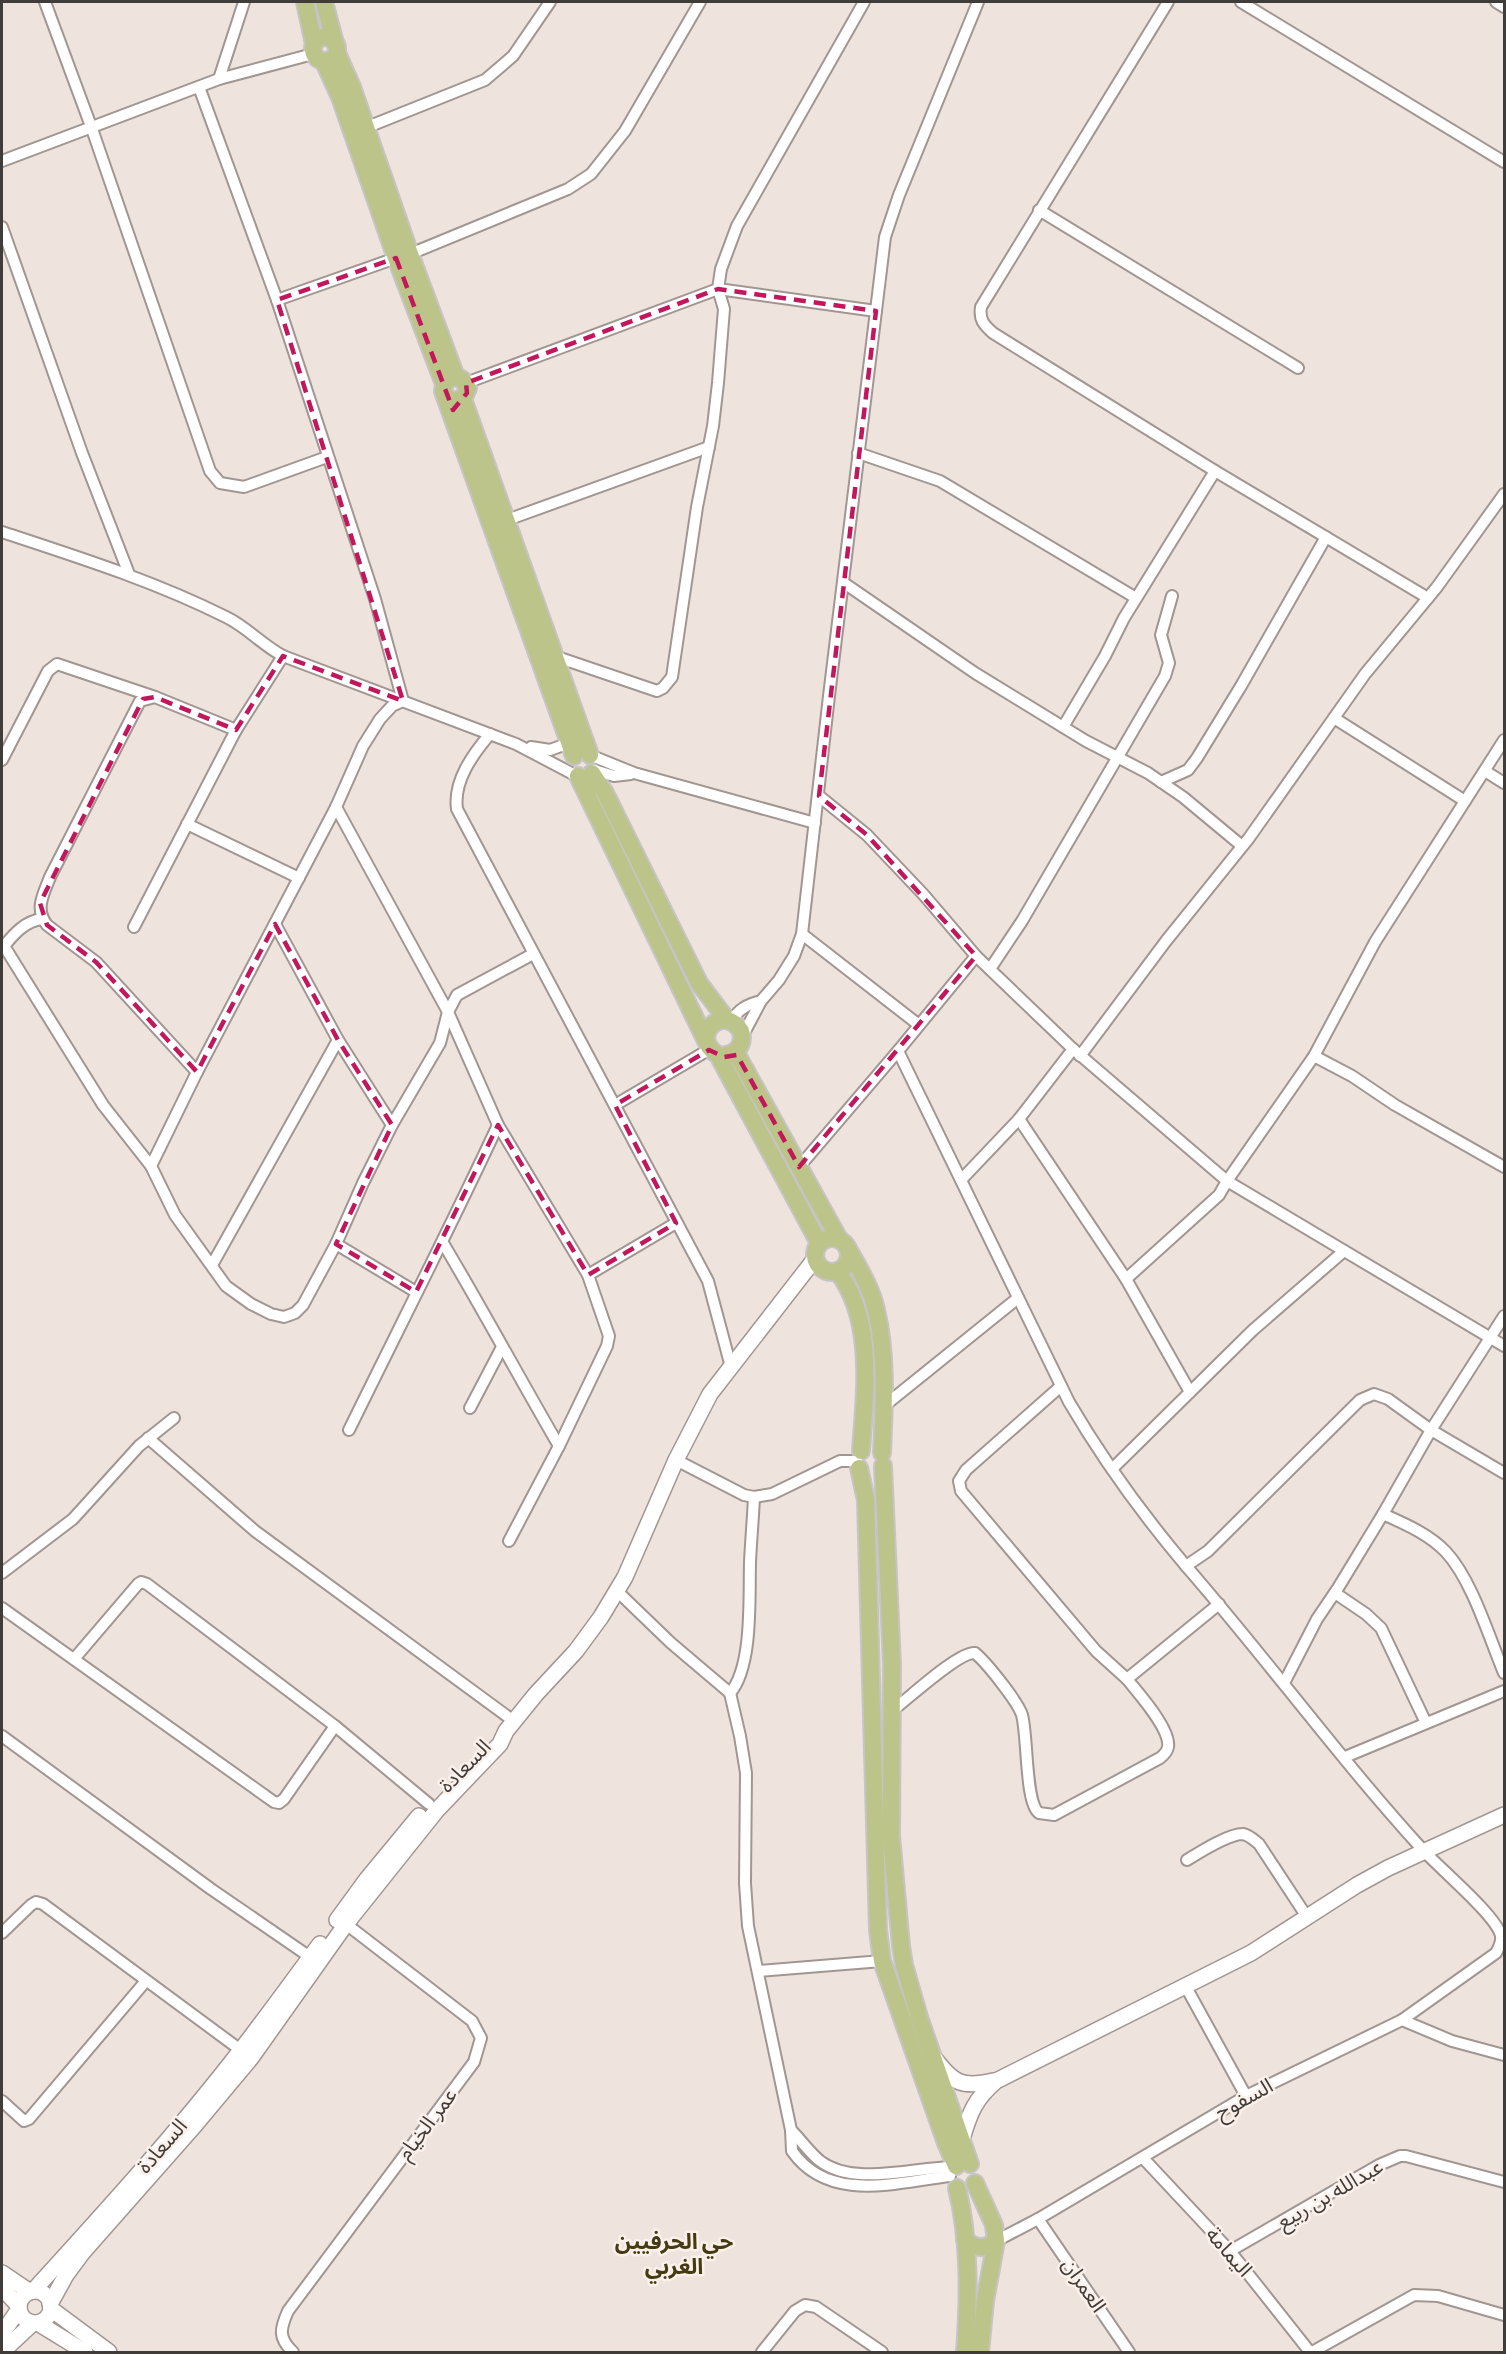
<svg xmlns="http://www.w3.org/2000/svg" width="1506" height="2354" font-family="'Zilla Slab','Noto Sans Arabic',serif">
<style>
.lines{fill:none;stroke-linecap:round;stroke-linejoin:round}
.street-casing{stroke:#a19691;stroke-width:14}
.secondary-casing{stroke:#a19691;stroke-width:18}
.primary-casing{stroke:#c6c4c4;stroke-width:20}
.street{stroke:#fff;stroke-width:10}
.secondary{stroke:#fff;stroke-width:15}
.primary{stroke:#bcc489;stroke-width:16}
.marked{fill:none;stroke:#c2185b;stroke-width:4.5;stroke-dasharray:12 8;stroke-linejoin:round}
.labels{text-anchor:middle;stroke-width:5;stroke-linejoin:round;paint-order:stroke}
.street-label{font-size:21px;fill:#403c3a;stroke:#fcf0ea}
.neighbourhood-label{font-size:22px;font-weight:bold;fill:#443b12;stroke:#fcf0ea}
</style>
<rect width="100%" height="100%" fill="#efe3dd"/>
<g class="lines">
<!-- street casing -->
<g class="street-casing">
<g id="street">
<path d="M45,2l47,127 118,342 10,12 24,4 83,-30"/>
<path d="M1168,2l-187,305c-2,13 3,18 12,26l222,138 213,127"/>
<path d="M1241,2l263,160"/>
<path d="M1496,2l8,5"/>
<path d="M219,79l25,-77"/>
<path d="M365,128l120,-48 28,-24 37,-54"/>
<path d="M2,161l217,-82 94,-25"/>
<path d="M1039,210l259,158"/>
<path d="M2,227l80,226 47,121"/>
<path d="M410,254l158,-65 23,-15 34,-43 75,-129"/>
<path d="M277,300l119,-42"/>
<path d="M466,383l252,-94 158,22"/>
<path d="M858,453l82,28 196,117"/>
<path d="M507,520l202,-73"/>
<path d="M2,532c76,25 152,49 224,85 21,10 36,28 57,39l233,88 59,31"/>
<path d="M844,583l131,90 111,68 62,32 35,24 59,49"/>
<path d="M554,656l103,35 6,-3 9,-11 25,-170 16,-81 5,-43 6,-74 -6,-20 3,-20 16,-43 127,-224"/>
<path d="M1334,718l131,83"/>
<path d="M1063,727l42,-71 19,-38 91,-147"/>
<path d="M490,734c-17,20 -37,47 -33,75l251,472 23,86"/>
<path d="M1504,740l-129,202 -61,114 -87,125 277,165"/>
<path d="M531,747l19,3 19,-7"/>
<path d="M592,756l42,17 181,50"/>
<path d="M2,760l46,-89 9,-7 98,33"/>
<path d="M594,770l20,6 17,-2"/>
<path d="M1485,771l19,12"/>
<path d="M1161,782l27,-12 9,-12 44,-72 85,-149"/>
<path d="M819,796l48,39 56,59 53,62 97,93 154,132 -8,14 -93,84"/>
<path d="M336,807l112,205 50,113 90,150 21,61 -2,10 -48,100 -50,95"/>
<path d="M187,824l112,54"/>
<path d="M42,919c-17,2 -28,15 -38,27l99,159 48,61 24,49 51,71 25,18 20,10 13,3 11,-4 8,-8 33,-61 27,-61 29,-58 48,-82 8,-31 9,-17 76,-41"/>
<path d="M275,924l63,116 54,85"/>
<path d="M134,927l102,-197 47,-74"/>
<path d="M802,934l117,91"/>
<path d="M990,969l32,-48 143,-245 4,-13 -8,-28 11,-39"/>
<path d="M731,1022c7,-13 17,-18 30,-21"/>
<path d="M743,1035l18,-34 18,-21 15,-24 8,-22 27,-238 56,-459 14,-42 79,-193"/>
<path d="M898,1051l171,351c34,58 74,113 117,164 81,93 153,192 236,283 16,18 75,67 79,87 1,7 -2,11 -5,17l-94,67"/>
<path d="M1080,1056l86,-115 83,-103 116,-164 72,-87 67,-93"/>
<path d="M1314,1056l38,20 43,29 109,62"/>
<path d="M197,1072l-101,-110 -49,-37c-13,-16 -3,-32 3,-48l90,-176 15,-4 81,33"/>
<path d="M615,1105l95,-56"/>
<path d="M1019,1119l107,160 64,113"/>
<path d="M151,1166l46,-94 139,-265 27,-61 17,-27 12,-13 11,-5 -28,-102 -98,-299 -78,-213"/>
<path d="M799,1167l99,-116 78,-95"/>
<path d="M961,1180l58,-61 54,-70"/>
<path d="M443,1243c40,67 77,136 116,203"/>
<path d="M336,1244l80,48"/>
<path d="M212,1265l126,-225"/>
<path d="M588,1275l88,-52"/>
<path d="M1061,1386l-95,84 -7,11 2,10 135,160 31,28 92,-75"/>
<path d="M884,1406l134,-108"/>
<path d="M470,1408l32,-61"/>
<path d="M349,1430c50,-102 101,-202 149,-305"/>
<path d="M148,1438l107,93 260,191"/>
<path d="M676,1460l68,35 10,2 18,-3 68,-33h17"/>
<path d="M1112,1469l141,-139 91,-79"/>
<path d="M1383,1514c22,10 46,20 63,38 26,28 43,85 58,121"/>
<path d="M1186,1566l22,-15 152,-151 14,-6 14,5 43,31 73,43"/>
<path d="M2,1573l71,-54 66,-73 35,-28"/>
<path d="M617,1591l54,52 59,50c23,-26 19,-96 20,-131 1,-21 3,-43 4,-65"/>
<path d="M1335,1593l31,21 15,14 45,95"/>
<path d="M2,1608l272,194 5,1 5,-4 51,-73"/>
<path d="M74,1659l64,-75 3,-2 6,2 188,142 94,78"/>
<path d="M1284,1683l33,-64 21,-31 45,-74 48,-84 73,-114"/>
<path d="M730,1693l10,43 6,37 -1,110 3,43 43,204 1,21c37,53 105,31 158,25"/>
<path d="M893,1710c15,-11 66,-59 82,-57 12,10 43,49 47,62 6,22 3,88 17,98l15,2 106,-57c4,-3 7,-6 8,-11 3,-18 -30,-54 -41,-68"/>
<path d="M2,1736l209,153 99,68"/>
<path d="M1345,1757l159,-66"/>
<path d="M1187,1860c13,-8 41,-26 56,-26 6,1 11,6 16,10l48,73"/>
<path d="M2,1933l29,-28 5,-3 7,2 203,150"/>
<path d="M758,1971l124,-10"/>
<path d="M1186,1987l60,109"/>
<path d="M2,2101l22,20 5,-2 116,-137"/>
<path d="M791,2130c10,10 18,22 29,31 35,26 93,6 134,6"/>
<path d="M1143,2158l87,93 80,101"/>
<path d="M1038,2219l91,133"/>
<path d="M996,2241l42,-22 208,-123 156,-76 50,21 52,14"/>
<path d="M1230,2251l149,-86 21,-9h6l98,26"/>
<path d="M293,2352c-15,-14 -13,-23 -5,-41l186,-249 7,-24 -9,-17 -126,-97"/>
<path d="M762,2352l33,-41 10,-6 11,2 66,45"/>
<path d="M1312,2352l102,-57 24,1 66,19"/>
</g>
</g>
<!-- secondary casing -->
<g class="secondary-casing">
<g id="secondary">
<path d="M337,1920l30,-41 52,-63"/>
<path d="M935,2059c19,25 28,29 58,22"/>
<path d="M962,2139c8,-27 13,-40 34,-58l255,-128 106,-68 31,-17 116,-53"/>
<path d="M2,2273l28,19"/>
<path d="M2,2288l17,18"/>
<path d="M33,2291c71,-78 143,-157 208,-241 27,-35 53,-71 79,-106"/>
<circle cx="35" cy="2307" r="16"/>
<path d="M50,2304l16,-29 17,-23 112,-127 56,-67 95,-134 91,-114 63,-66 6,-13 30,-37 40,-43 25,-34 24,-40 51,-117 34,-66 104,-134"/>
<path d="M51,2309l58,43"/>
<path d="M38,2323l47,29"/>
<path d="M2,2334l17,-25"/>
<path d="M2,2352l31,-29"/>
</g>
</g>
<!-- primary casing -->
<g class="primary-casing">
<g id="primary">
<path d="M305,2l9,42"/>
<path d="M324,2l11,41"/>
<circle cx="325" cy="49" r="12"/>
<path d="M337,53l15,34 58,167 46,123"/>
<path d="M324,62l16,35 56,161 48,126"/>
<path d="M446,397l8,4 9,-2 5,-11 -5,-8c-10,-6 -19,-1 -20,11l131,365"/>
<path d="M463,399l127,356"/>
<path d="M592,773l13,20 94,190 28,37"/>
<path d="M578,776l128,265"/>
<path d="M736,1053l103,186"/>
<path d="M718,1055c15,3 27,-8 23,-24 -18,-29 -53,6 -23,24l101,188"/>
<circle cx="832" cy="1255" r="17"/>
<path d="M847,1247c11,20 24,40 29,63 11,45 8,96 6,143"/>
<path d="M838,1272c37,49 27,121 23,179"/>
<path d="M883,1466l9,199 -1,171 10,110 3,19 15,52 51,147"/>
<path d="M859,1468l7,32 12,430 4,31 64,182 10,23"/>
<path d="M975,2183l19,42 2,16 -11,60 -5,51"/>
<path d="M957,2188c13,53 12,110 8,164"/>
<path d="M965,2239c9,10 21,11 31,2"/>
</g>
</g>
<!-- street -->
<use href="#street" class="street"/>
<!-- secondary -->
<use href="#secondary" class="secondary"/>
<!-- primary -->
<use href="#primary" class="primary"/>
</g>
<!-- marked area -->
<path class="marked" d="M396,258l57,152 14,-17 -1,-10 252,-94 158,22 -57,485 48,39 109,121 -177,211 -62,-112 -13,2 -15,-7 -94,55 61,118 -88,52 -90,-150 -82,167 -80,-48 56,-119 -54,-85 -63,-116 -78,148 -101,-110 -49,-37 -7,-22 103,-204 12,-2 81,33 47,-74 120,45 -126,-401z"/>
<g class="labels">
<!-- street labels -->
<g class="street-label">
<text transform="translate(465 1766) rotate(-46)" y="7">السعادة</text>
<text transform="translate(1244 2099) rotate(-29)" y="7">السفوح</text>
<text transform="translate(427 2124) rotate(-53)" y="7">عمر الخيام</text>
<text transform="translate(162 2146) rotate(-49)" y="7">السعادة</text>
<text transform="translate(1330 2194) rotate(-30)" y="7">عبدالله بن ربيع</text>
<text transform="translate(1229 2252) rotate(49)" y="7">اليمامة</text>
<text transform="translate(1084 2285) rotate(56)" y="7">العمران</text>
</g>
<!-- neighbourhood labels -->
<g class="neighbourhood-label">
<text x="674" y="2249">حي الحرفيين<tspan x="674" dy="25">الغربي</tspan></text>
</g>
</g>
<!-- border -->
<rect width="1506" height="2354" fill="none" stroke="#403c3a" stroke-width="6"/>
</svg>
